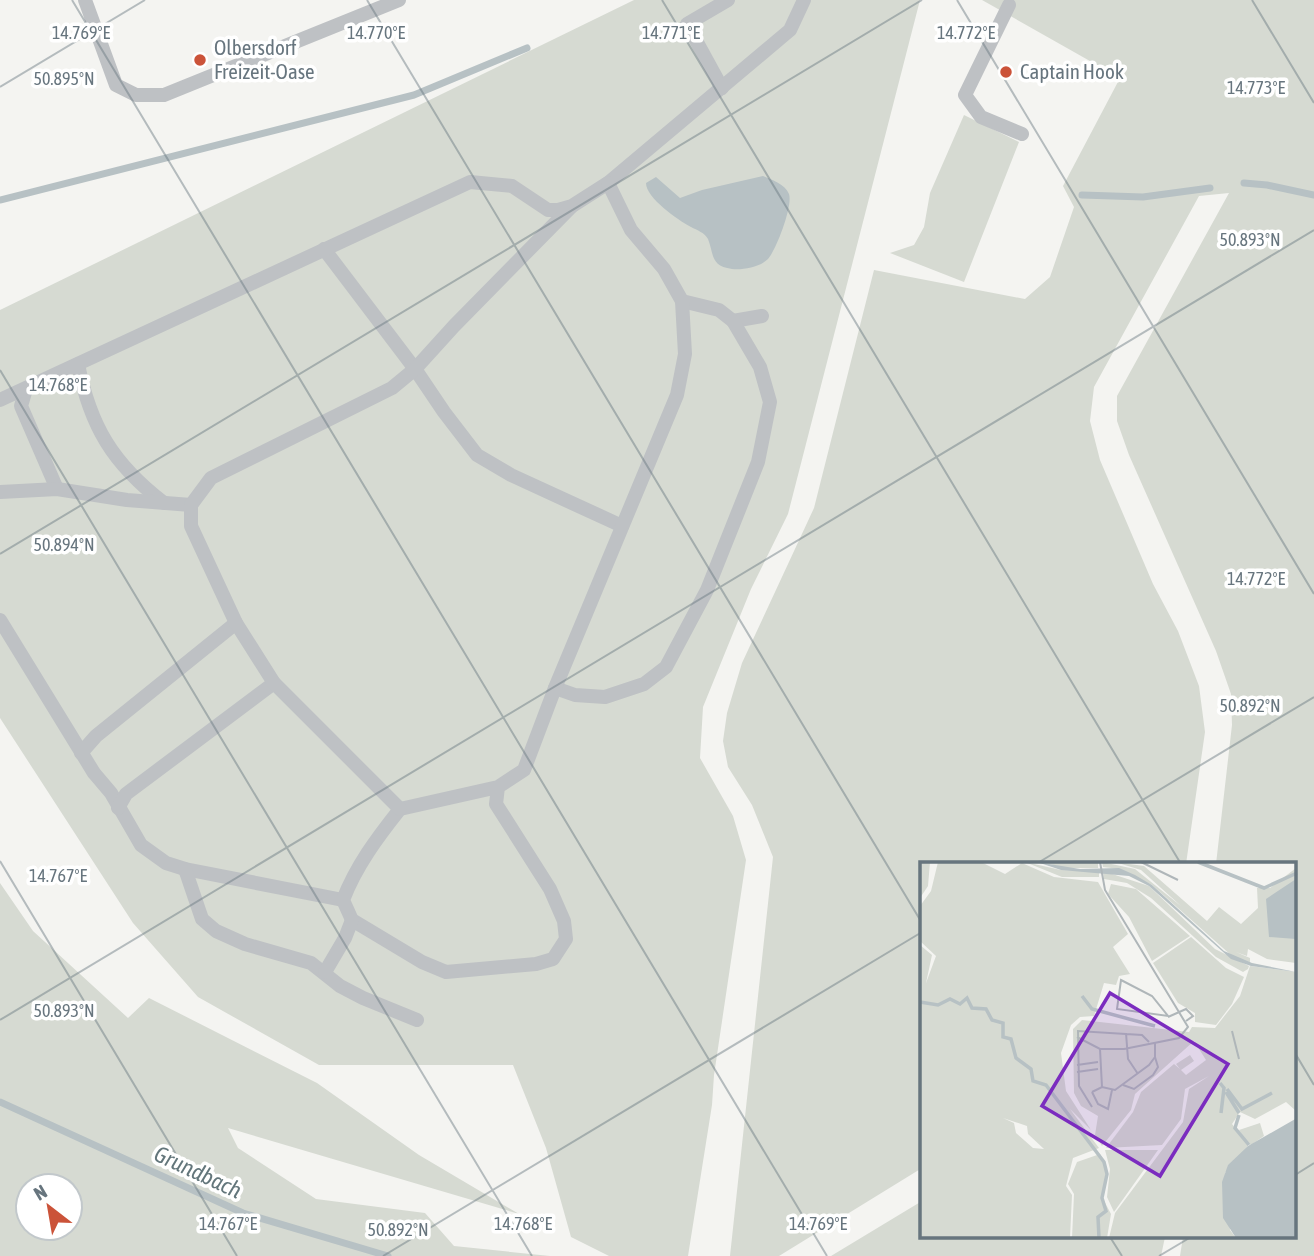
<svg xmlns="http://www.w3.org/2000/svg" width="1314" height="1256" font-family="'Asap Condensed',sans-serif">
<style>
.green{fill:#d6dad2;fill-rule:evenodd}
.water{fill:#b7c1c4}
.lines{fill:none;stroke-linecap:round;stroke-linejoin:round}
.stream{stroke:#b7c1c4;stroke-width:7}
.lane{stroke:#bec1c4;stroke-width:14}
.ticks{fill:none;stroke:#67757e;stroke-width:2;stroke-opacity:0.45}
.poi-dot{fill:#cb5339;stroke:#fff;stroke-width:2.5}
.labels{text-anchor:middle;stroke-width:7;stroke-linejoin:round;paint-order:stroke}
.poi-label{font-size:21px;fill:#67757e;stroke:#fff;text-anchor:start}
.water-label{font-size:23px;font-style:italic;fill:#63767b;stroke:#fff}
.inset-river{fill:none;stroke:#b7c1c4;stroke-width:3.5}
.inset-road{fill:none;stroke:#afb6b9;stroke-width:2}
.view{fill:#7b2cbf;fill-opacity:0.15;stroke:#7b2cbf;stroke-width:3.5}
.inset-edge{fill:none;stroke:#67757e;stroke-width:3.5}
.ticks-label{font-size:18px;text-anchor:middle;fill:#67757e;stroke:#fff;stroke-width:7;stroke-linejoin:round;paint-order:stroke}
</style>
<rect width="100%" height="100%" fill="#f4f4f1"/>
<!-- green -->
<g class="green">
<path d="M634,0h286l-132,514 -37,75 -48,118 -3,51 33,58 13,44 -32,215 -2,30 -24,151h-79l-38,-19 -25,-89 -33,-83h-194l-121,-68 -65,-74 -133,-205v-408z"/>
<path d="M982,0h332v1256h-134l3,-19h112v-373h-79l16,-139 -1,-31 -15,-43 -87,-196 -12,-34v-25l112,-203 -30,3 -105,191 -4,34 10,39 53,124 25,47 21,55 6,46 -19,132h-264v304l-143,88h-49l43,-399 -21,-52 -24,-38 -5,-26 4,-28 15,-50 72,-155 60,-238 151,29 25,-22 24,-70 -11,-21 57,-108z"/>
<path d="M964,115l55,27 -55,140 -74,-29 24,-8 10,-18 6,-34z"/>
<path d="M0,883l33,48 95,87 21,-20 168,85 102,72 100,59 -291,-86 10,20 78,51 109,14 29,33 96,10h-550zM28,1186h42v42h-42z"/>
<path d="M922,1201v36h243l-4,19h-330z"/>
</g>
<!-- water -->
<path class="water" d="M763,176c9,4 22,8 26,18 4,12 -13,56 -21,65 -8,8 -24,11 -36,10 -22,-3 -18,-15 -24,-30 -3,-6 -11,-9 -17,-12 -13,-7 -45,-29 -45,-44l10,-6 24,21 22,-8z"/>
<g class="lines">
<!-- stream -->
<g class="stream">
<path d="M1244,183l23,2 47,10"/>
<path d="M1082,195l61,2 67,-9"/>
<path d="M0,200l414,-105 113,-47"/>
<path d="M0,1102l243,111 145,43"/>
</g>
<!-- lane -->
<g class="lane">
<path d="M85,0l31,85 20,10h28l235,-95"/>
<path d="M1009,5l-44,90 16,22 41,17"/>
<path d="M722,88l-35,-64 41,-24"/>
<path d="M324,249l91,120 29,43 33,43 34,20 111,51"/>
<path d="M733,321l29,-5"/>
<path d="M78,364c12,62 35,100 86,139"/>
<path d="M26,389l-5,17 36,83"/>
<path d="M0,400l470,-218 42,4 36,24h10l14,-4 36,-23 182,-153 14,-30"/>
<path d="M0,492l57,-3 70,11 64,5"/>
<path d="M0,620l94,153 17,20 30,52 25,18 19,6 158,31"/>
<path d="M555,688l20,7 30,2 39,-13 22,-17 41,-77 51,-128 12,-60 -10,-35 -27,-46 -14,-11 -37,-9"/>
<path d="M81,753l15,-17 140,-113"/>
<path d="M498,787l-2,17 54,85 14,32 2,18 -13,20 -17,5 -90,8 -24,-10 -70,-42 -9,-20c13,-34 34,-62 57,-91l98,-22 26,-17 31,-82 122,-293 8,-41 -3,-53 -18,-32 -33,-39 -23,-47"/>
<path d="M118,808l8,-14 148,-111"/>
<path d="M400,809l-126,-126 -38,-60 -45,-97v-21l20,-27 181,-90 23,-19 39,-43 117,-119"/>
<path d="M185,869l17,50 14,12 29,13 66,19 29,23 23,12 54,22"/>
<path d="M325,972l20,-34 7,-18"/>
</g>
</g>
<!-- ticks -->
<path class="ticks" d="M72,0l755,1256M367,0l555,923M662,0l519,864M957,0l357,594M1252,0l62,103M0,87l145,-87M0,370l532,886M0,554l922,-554M0,861l237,395M1036,864l278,-167M0,1020l1314,-790M1295,1053l19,32M1295,1175l19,-12M1110,1237l12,19M383,1256l539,-324M1159,1256l32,-19"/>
<!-- markers -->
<g class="poi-dot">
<circle cx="200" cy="60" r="7"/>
<circle cx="1006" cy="72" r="7"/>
</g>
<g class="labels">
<!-- poi labels -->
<g class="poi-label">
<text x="214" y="55">Olbersdorf<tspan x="214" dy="24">Freizeit-Oase</tspan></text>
<text x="1020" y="79">Captain Hook</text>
</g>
<!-- water labels -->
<g class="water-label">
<text transform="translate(198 1172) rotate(25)" y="8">Grundbach</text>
</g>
</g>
<!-- overview -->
<g transform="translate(920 862)">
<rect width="376" height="376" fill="#f4f4f1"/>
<path d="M0,0h10l-2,24 -8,12zM18,0h43l24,12 17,-11 32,14 44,5 30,52 -15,13 17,27 -11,2 -3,9 -12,-2 -10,33 -14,1 -9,8 -10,28 5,38 25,39 -21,-21 29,39 -26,10 -7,28 6,9 -2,43h-150v-293l12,10 -6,28 10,-27 -16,-15v-35l11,-15zM83,256l24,8 1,8 16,15 -11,-1 -17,-15 -2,-10zM105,0l36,8 38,1v6h-37zM123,0h55v6h-34zM182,0l33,7 46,37 -40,-36 -26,-8 29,4 63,55 12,-14 22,17 17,-16 -1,-20h13l26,-20v95l-29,-4 -19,-10 -1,7 -11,-4 14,6v5l-18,-7 -80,-71 -32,-16 -17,-2zM183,9l46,15 66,63 34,17 -1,3 -5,3 -27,-15 -65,-59 -24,-15 -23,-4zM191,22l25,5 54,47 -38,25 -23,-44 -21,-23zM271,75l35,31 18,9 -12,27 -16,21 -21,-3v-9l-17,-10 -25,-40zM330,104l46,6v139l-10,-9 -31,17 -15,-7 -8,12 13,16 -6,-10 21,-7 4,13 -13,9 -5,-5 2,6 -23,27 5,57 6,8h-127l6,-25 68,-91 6,-33 20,-13 -24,13 -4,30 -19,26 -56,3 27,-36 8,-20 33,-28 6,5 -4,-5 14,-9 4,6 -13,9 5,5 20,-15 -12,-19 -59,53 -4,16 -29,36 -7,-11 3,-19 -17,-10 -7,-13 -1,-64 9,-9 107,12 3,-5 23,1 25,-32zM185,288h53l-44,62 -7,-15 3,-28zM180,292l7,14 -5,29 9,17 -4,24h-35l2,-44 -6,-10 9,-22z" fill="#d6dad2" fill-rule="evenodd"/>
<path d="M117,0l43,7 39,-1 16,7 17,10 72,66 28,12 44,9 -45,-6 -20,-7 -82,-73 -20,-10 -68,-6zM376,17v60l-27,-2 -3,-38zM377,256l-1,120h-60l-13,-20 -1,-36 6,-17 20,-19z" fill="#b7c1c4"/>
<path class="inset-river" d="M278,0l66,26 33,-15M162,134l10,13 63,17M0,140l18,3 12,-6 10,5 7,-6 5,10 14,1 6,11 11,3v14l8,2 5,19 15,11 2,12 13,4 58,77 3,12 -5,24 4,13 -8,6 1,21M300,221l4,5 -3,25M307,227l15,20 30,-16M306,230l13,21M319,253l-4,13 14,17"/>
<path class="inset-road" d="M221,0l37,18M201,118l31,16 16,20 -51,-7zM248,155l18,-8 7,7 -7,5M312,169l7,28M206,171l2,26 10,15M157,175l23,12h24l55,-11 9,-11 -83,-137 -5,-28M180,187l2,38M157,203l21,-3M157,210l21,-3M203,223l11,4 19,-14 5,-8 -3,-10M172,230l10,-5 13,3 34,-25 6,-8v-15M172,230l6,12 10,5 4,-19M172,245l-13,-21 -1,-55 64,4 7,7"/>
<path class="view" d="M190,131l118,71 -68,112 -118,-70z"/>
<rect width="376" height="376" class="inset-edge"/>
</g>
<g class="ticks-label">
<text x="81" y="39">14.769°E</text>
<text x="376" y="39">14.770°E</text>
<text x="671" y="39">14.771°E</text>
<text x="966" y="39">14.772°E</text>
<text x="64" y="85">50.895°N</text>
<text x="1256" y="94">14.773°E</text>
<text x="1250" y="246">50.893°N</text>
<text x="58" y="391">14.768°E</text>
<text x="64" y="551">50.894°N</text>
<text x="1256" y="585">14.772°E</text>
<text x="1250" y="712">50.892°N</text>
<text x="58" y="882">14.767°E</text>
<text x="64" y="1017">50.893°N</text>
<text x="228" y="1230">14.767°E</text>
<text x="523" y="1230">14.768°E</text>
<text x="818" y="1230">14.769°E</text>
<text x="398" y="1236">50.892°N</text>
</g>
<!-- north arrow -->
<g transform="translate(49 1207) rotate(329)"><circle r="33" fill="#ffffff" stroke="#c2c8cb" stroke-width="2"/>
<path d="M0-5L12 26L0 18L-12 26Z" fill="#cb5339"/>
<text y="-10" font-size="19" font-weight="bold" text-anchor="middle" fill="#67757e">N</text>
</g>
</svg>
